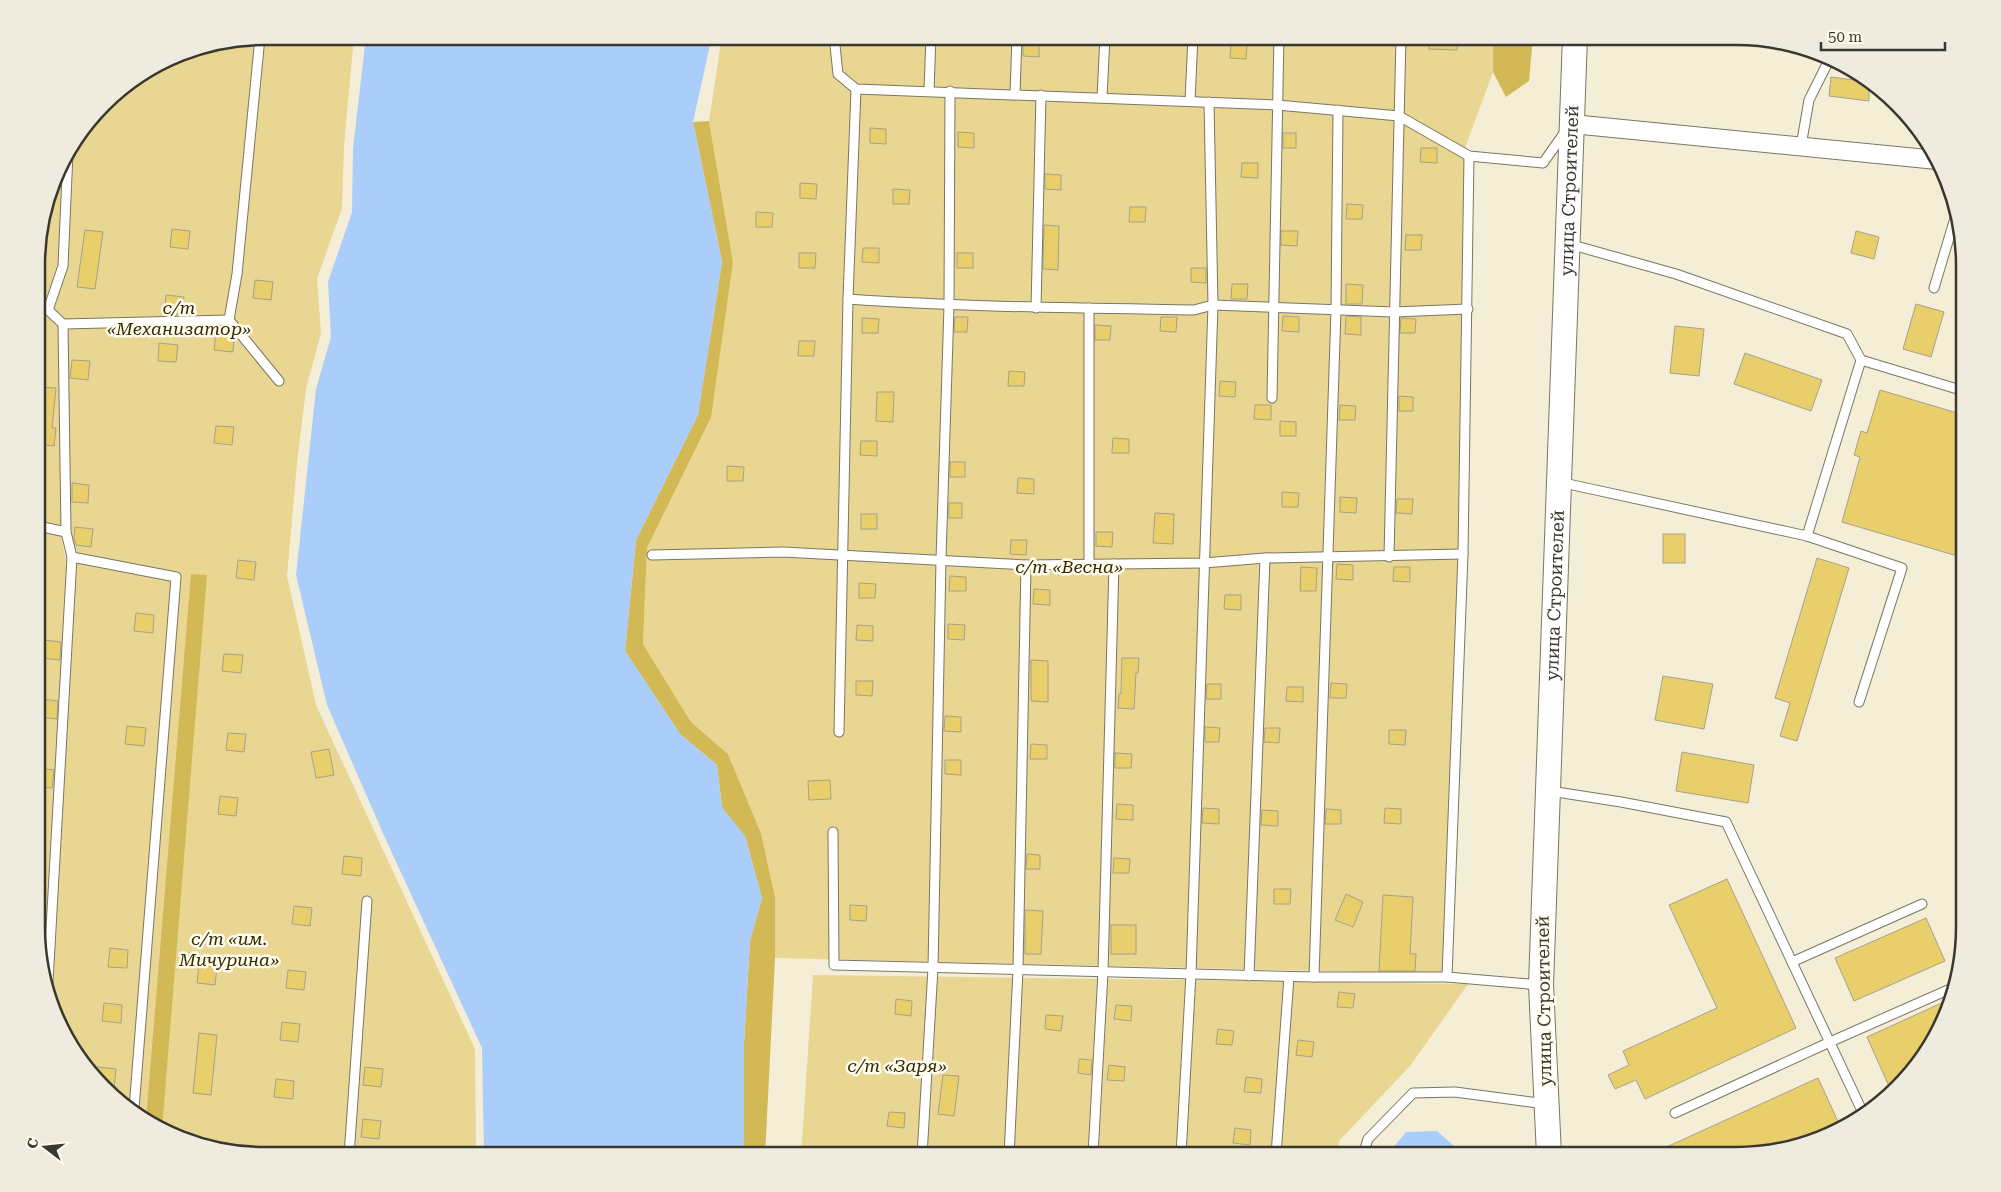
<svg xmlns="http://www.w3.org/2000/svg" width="2001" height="1192" font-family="'Roboto Serif',serif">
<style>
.green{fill:#e8d692}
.forest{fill:#d3b956}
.water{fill:#aacdfa}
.building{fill:#e8cf6c;stroke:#a7a18b}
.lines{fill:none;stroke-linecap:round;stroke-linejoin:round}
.service-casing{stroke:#7b7661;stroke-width:11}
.minor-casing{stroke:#7b7661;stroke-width:20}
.secondary-casing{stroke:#7b7661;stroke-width:26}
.service{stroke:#fff;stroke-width:9}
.minor{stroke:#fff;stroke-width:18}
.secondary{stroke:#fff;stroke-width:24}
.labels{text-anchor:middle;stroke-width:5;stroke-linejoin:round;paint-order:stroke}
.street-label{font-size:18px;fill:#3a372e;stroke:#fffbed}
.park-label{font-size:18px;font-style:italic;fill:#332900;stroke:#fffbed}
.rim{fill:none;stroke:#3a372e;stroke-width:2.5}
</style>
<rect width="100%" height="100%" fill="#f4eed7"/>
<!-- green -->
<g class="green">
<path d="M265,36h89l-10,109 -2,63 -25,71 4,54 -15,56 -9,74 -10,113 29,129 159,344 1,107h-211l-59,-8 -55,-23 -76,-71 -37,-98v-425l23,5 5,25 104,20 2,-9 -98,-18 -6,-24 -30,-7v-287l22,-72 54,-71 64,-39z"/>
<path d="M722,36h771v36l-27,73 -8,398 -13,431 -670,-16v-61l-14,-65 -33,-78 -37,-32 -48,-78 4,-96 19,-39 67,-247 -24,-141z"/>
<path d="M813,975l655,9 -58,82 -71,75 -1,14 -537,1z"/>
</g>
<!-- forest -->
<g class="forest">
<path d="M1493,36h40l-4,45 -23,16 -13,-25z"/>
<path d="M709,121l24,141 -22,155 -64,131 -4,96 48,78 37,32 33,79 14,64v61l-10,198h-21v-113l6,-102 12,-43 -17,-62 -23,-28 -5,-43 -37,-31 -55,-83 11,-111 62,-125 24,-153 -29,-140z"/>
<path d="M191,574l16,1 -45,554 -11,-4 -5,-5z"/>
</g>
<!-- water -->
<g class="water">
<path d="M366,36h346l-19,86 29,140 -24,153 -62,125 -11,111 55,83 37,31 5,42 23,29 17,62 -12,43 -6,102v113h-260l-2,-108 -96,-208 -59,-135 -31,-130 20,-186 15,-52 -3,-55 24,-70 1,-63z"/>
<path d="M1437,1131l27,24h-77l19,-23z"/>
</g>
<!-- building -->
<g class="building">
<path d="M1429,36h28v14l-28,-1z"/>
<path d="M1023,41l16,1v15l-16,-1z"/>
<path d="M1231,43l16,1 -1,15 -16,-1z"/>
<path d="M1831,77l38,5v19l-40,-5z"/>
<path d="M870,128l16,1v15l-16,-1z"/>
<path d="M958,132l16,1v15l-16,-1z"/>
<rect x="1283" y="133" width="13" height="15"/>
<path d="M1421,148h16v15l-17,-1z"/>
<path d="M1242,163h16v15l-17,-1z"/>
<path d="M1045,174l16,1v15l-16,-1z"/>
<path d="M800,183l17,1 -1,15 -16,-1z"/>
<path d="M893,189l17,1 -1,14h-16z"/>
<path d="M1347,204l16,1 -1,14h-16z"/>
<path d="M1130,207h16l-1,15h-16z"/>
<path d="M756,212l17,1 -1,14h-16z"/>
<path d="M1044,225l15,1 -1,44 -15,-1z"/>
<path d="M172,229l18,2 -2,18 -18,-2z"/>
<path d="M85,230l18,2 -8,57 -18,-2z"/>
<path d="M1281,231h17l-1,15 -16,-1z"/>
<path d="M1856,231l23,6 -5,22 -23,-6z"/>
<path d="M1406,235h16l-1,15h-16z"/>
<path d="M863,248h16v15l-17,-1z"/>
<path d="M799,253h17l-1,15h-16z"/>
<rect x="957" y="253" width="16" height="15"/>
<path d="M1191,268h15v15l-15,-1z"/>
<path d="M255,280l18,2 -2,18 -18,-2z"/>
<path d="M1232,284h16l-1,15h-16z"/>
<path d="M1346,284l17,1 -1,19h-16z"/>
<path d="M166,295l18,2 -2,18 -18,-2z"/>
<path d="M1916,304l28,8 -13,45 -28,-8z"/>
<path d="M1283,316l16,1v15l-17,-1z"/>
<path d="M1346,316l15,1v18l-16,-1z"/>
<path d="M955,317h13l-1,15h-13z"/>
<path d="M1161,317h16l-1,15 -16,-1z"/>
<path d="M862,318l17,1 -1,14h-16z"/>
<path d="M1401,318l15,1 -1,14h-15z"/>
<path d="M1095,325l16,1 -1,14h-15z"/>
<path d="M1675,326l29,3 -5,47 -29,-3z"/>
<path d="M216,332l16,1 2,3 -1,16 -19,-2z"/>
<path d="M799,341h16l-1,15h-16z"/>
<path d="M159,343l19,2 -2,17 -18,-1z"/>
<path d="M1745,353l77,27 -11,31 -77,-27z"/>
<path d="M72,360l18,1 -2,19 -18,-2z"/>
<path d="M1009,371l16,1 -1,14h-16z"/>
<path d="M1220,381l16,1 -1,15 -16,-1z"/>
<path d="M38,387l18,1 -4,40h4l-2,18 -16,-2z"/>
<path d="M1880,390l84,25v143l-122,-36 18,-65 -6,-2 7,-24 6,2z"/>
<path d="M877,392h17l-1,30 -17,-1z"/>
<path d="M1399,396l14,1v14h-14z"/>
<path d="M1255,405h16v15l-17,-1z"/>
<path d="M1340,405l16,1 -1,14h-16z"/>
<path d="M1280,421l16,1v14h-16z"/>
<path d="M216,426l18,1 -2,18 -18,-2z"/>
<path d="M1113,438l16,1v14h-17z"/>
<path d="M861,441h16v15l-17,-1z"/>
<rect x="950" y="462" width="15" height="15"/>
<path d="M727,466l17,1 -1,14h-16z"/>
<path d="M1018,478l16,1v15l-17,-1z"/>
<path d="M72,483l17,2 -1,18 -16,-1z"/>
<path d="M1282,492l17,1 -1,14h-16z"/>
<path d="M1340,497l17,1 -1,15 -16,-1z"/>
<path d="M1397,499h16l-1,15 -16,-1z"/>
<rect x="949" y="503" width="13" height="15"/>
<path d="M1155,513l19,1 -1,30 -20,-1z"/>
<rect x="861" y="514" width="16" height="15"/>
<path d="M75,527l18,2 -2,18 -15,-2 -2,-7z"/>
<path d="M1096,532h17l-1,15 -16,-1z"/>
<rect x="1663" y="534" width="22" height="29"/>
<path d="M1011,540h16l-1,15 -16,-1z"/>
<path d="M1817,558l32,10 -52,173 -17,-5 10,-33 -15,-5z"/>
<path d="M238,560l18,2 -2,18 -18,-2z"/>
<path d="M1337,564l16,1v15l-17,-1z"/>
<path d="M1301,567l16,1 -1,23h-16z"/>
<path d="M1394,567h16v15l-17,-1z"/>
<path d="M950,576l16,1v14h-17z"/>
<path d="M859,583l17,1 -1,14h-16z"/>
<path d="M1034,589l16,1v15l-17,-1z"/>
<path d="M1225,595h16v15l-17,-1z"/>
<path d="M136,613l18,2 -1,18 -19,-2z"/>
<path d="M948,624l17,1 -1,15 -16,-1z"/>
<path d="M857,625l16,1v15l-17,-1z"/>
<path d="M43,640l18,2 -1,18 -19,-2z"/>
<path d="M224,654l19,1 -2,18 -19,-2z"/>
<path d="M1122,658h17l-1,15h-2l-2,36 -16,-1 1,-14h2z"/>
<path d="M1031,660l17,1v41l-17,-1z"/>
<path d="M1663,676l50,8 -9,45 -49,-9z"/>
<path d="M856,681h17l-1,15 -16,-1z"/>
<path d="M1331,683l16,1 -1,14h-16z"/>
<path d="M1207,684h14v15h-15z"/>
<path d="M1287,687h16v15l-17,-1z"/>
<path d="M41,699l17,2 -1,18 -18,-2z"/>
<path d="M945,716l16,1v15l-17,-1z"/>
<path d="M127,726l19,2 -2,18 -19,-2z"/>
<path d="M1205,727l15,1 -1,14h-14z"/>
<path d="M1265,728h15l-1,15 -15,-1z"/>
<path d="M1389,730h17l-1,15 -16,-1z"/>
<path d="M228,733l18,1 -2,18 -18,-2z"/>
<path d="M1031,744l16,1v14h-17z"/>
<path d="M329,749l5,26 -18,3 -5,-26z"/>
<path d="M1682,752l72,13 -6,38 -72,-12z"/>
<path d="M1115,753l17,1 -1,14h-16z"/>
<path d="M945,760h16v15l-16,-1z"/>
<path d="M38,768l16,2 -2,18 -14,-1z"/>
<path d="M830,780l1,19 -22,1 -1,-19z"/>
<path d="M220,796l18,2 -2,18 -18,-2z"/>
<path d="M1117,804l16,1v15l-17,-1z"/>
<path d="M1203,808l16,1v15l-17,-1z"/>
<path d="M1385,808l16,1v15l-17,-1z"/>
<path d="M1326,809l15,1v14h-16z"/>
<path d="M1262,810l16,1v15l-17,-1z"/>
<path d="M1027,854l13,1v14h-14z"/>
<path d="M344,856l18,2 -1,18 -19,-2z"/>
<path d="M1114,858l16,1 -1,14h-16z"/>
<path d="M1727,879l69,149 -151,71 -9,-19 -21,9 -7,-14 21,-10 -6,-14 94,-43 -48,-103z"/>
<path d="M1274,889h17l-1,15h-16z"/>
<path d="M1346,894l17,8 -10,25 -18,-7z"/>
<path d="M1383,895l30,2 -3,57h6l-1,17h-36z"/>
<path d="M850,905l17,1 -1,15 -16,-1z"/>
<path d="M294,906l18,2 -2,18 -18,-2z"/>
<path d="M1025,910l18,1 -2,43h-16z"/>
<path d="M1926,918l19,43 -91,40 -19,-43z"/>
<rect x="1111" y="925" width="25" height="29"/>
<path d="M110,948l18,2 -1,18 -19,-1z"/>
<path d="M199,965l18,2 -2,18 -18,-2z"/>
<path d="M288,970l18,2 -2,18 -18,-2z"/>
<path d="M1339,992l16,2 -2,14 -16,-1z"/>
<path d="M896,999l16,2 -1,15 -16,-2z"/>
<path d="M1946,1001l-12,40 -37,48 -5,4 -25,-56z"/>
<path d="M104,1003l18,2 -1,18 -19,-2z"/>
<path d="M1116,1005l16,1 -1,15 -17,-2z"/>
<path d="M1046,1015l17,1 -2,15 -16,-2z"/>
<path d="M282,1022l18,2 -2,18 -18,-2z"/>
<path d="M1218,1029l16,2 -2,14 -16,-1z"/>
<path d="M199,1033l18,2 -6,60 -18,-2z"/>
<path d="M1298,1040l16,2 -2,15 -16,-2z"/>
<path d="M1079,1059l13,1 -1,15 -13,-2z"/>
<path d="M1109,1065l16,2 -1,14 -17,-1z"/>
<path d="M88,1066l28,3 -2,21z"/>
<path d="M365,1067l18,2 -2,18 -18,-2z"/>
<path d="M943,1075l16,1 -5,40 -16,-2z"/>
<path d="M1246,1077l16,2 -1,14 -17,-1z"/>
<path d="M1818,1078l23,50 -91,27h-101z"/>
<path d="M276,1079l18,2 -1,18 -19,-2z"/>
<path d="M889,1112l16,1 -1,15 -17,-2z"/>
<path d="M363,1119l18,2 -2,18 -18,-2z"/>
<path d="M1235,1128l16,2 -1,15 -17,-2z"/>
</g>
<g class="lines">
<!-- service casing -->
<g class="service-casing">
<g id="service">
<path d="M834,36l4,38 18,15 421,16 122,11 70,40 74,7 22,-31"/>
<path d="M929,90l2,-54"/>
<path d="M1015,94l2,-58"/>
<path d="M1102,98l3,-62"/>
<path d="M1190,101l3,-65"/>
<path d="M1801,146l8,-46 21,-42"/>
<path d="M1934,288l21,-70"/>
<path d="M848,299c115,8 230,9 346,11l19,-5 181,7 74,-3"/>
<path d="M1036,308l5,-213"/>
<path d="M38,309l10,1 15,14 166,-4 50,61"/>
<path d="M48,310l15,-44 5,-113"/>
<path d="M229,320l8,-46 23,-237"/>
<path d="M1861,360l103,31"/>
<path d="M1272,398l7,-362"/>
<path d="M1559,482l248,54 54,-176 -14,-26 -171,-60 -107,-30"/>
<path d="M38,526l28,6"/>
<path d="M1807,536l95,32 -43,134"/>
<path d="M652,555l131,-3 243,13 178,-2 61,-5 198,-4"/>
<path d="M72,557l104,20 -42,532"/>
<path d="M1389,557l12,-521"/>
<path d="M1089,563v-255"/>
<path d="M839,732l9,-433 8,-210"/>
<path d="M1550,791l71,11 105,20 138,293"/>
<path d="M833,832l1,133 480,12h133l93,8"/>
<path d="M1792,962l130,-58"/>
<path d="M1249,976l16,-418"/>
<path d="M1314,977l22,-667 2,-200"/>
<path d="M1447,977l16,-423 6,-398"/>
<path d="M48,982l24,-425 -6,-25 -3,-208"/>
<path d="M1675,1113l155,-71 120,-53"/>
<path d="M1093,1155l10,-183 11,-408"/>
<path d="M1181,1155l10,-181 22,-669 -4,-203"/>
<path d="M1276,1155l13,-178"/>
<path d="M1363,1155l5,-16 45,-46 42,-1 91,12"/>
<path d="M349,1156l18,-255"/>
<path d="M922,1156l11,-188 8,-409 8,-253 1,-215"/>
<path d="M1009,1156l9,-186 8,-405"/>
</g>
</g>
<!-- minor casing -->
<g class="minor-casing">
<path id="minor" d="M1572,124l365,36"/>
</g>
<!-- secondary casing -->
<g class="secondary-casing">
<g id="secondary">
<path id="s1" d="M1549,1155l-8,-170 34,-949"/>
</g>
</g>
<!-- service -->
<use href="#service" class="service"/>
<!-- minor -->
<use href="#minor" class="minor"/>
<!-- secondary -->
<use href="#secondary" class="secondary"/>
</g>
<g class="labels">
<!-- street labels -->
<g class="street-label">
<text dy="6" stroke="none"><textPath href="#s1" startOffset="965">улица Строителей</textPath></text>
<text dy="6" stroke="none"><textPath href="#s1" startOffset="560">улица Строителей</textPath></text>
<text transform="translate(1544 1001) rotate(-91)" y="6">улица Строителей</text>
</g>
<!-- park labels -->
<g class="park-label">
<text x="179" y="314">с/т<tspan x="179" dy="21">«Механизатор»</tspan></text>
<text x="1069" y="573">с/т «Весна»</text>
<text x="229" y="945">с/т «им.<tspan x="229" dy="21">Мичурина»</tspan></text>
<text x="897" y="1072">с/т «Заря»</text>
</g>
</g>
<!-- crop -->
<path d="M0 0H2001V1192H0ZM265 45H1736A220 220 0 0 1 1956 265V927A220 220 0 0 1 1736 1147H265A220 220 0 0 1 45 927V265A220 220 0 0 1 265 45Z" fill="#efebde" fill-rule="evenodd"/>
<path class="rim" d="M265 45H1736A220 220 0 0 1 1956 265V927A220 220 0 0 1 1736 1147H265A220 220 0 0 1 45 927V265A220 220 0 0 1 265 45Z"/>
<!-- north arrow -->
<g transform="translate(45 1147) rotate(286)" stroke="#fffbed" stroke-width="4" paint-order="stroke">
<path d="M0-4L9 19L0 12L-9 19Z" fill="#3a372e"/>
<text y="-8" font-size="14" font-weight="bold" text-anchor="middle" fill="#3a372e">С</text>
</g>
<!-- scale -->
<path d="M1821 42v8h124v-8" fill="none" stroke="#3a372e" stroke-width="2.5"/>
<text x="1828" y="42" font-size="15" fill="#3a372e" stroke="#fffbed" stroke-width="4" paint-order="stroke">50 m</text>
</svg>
